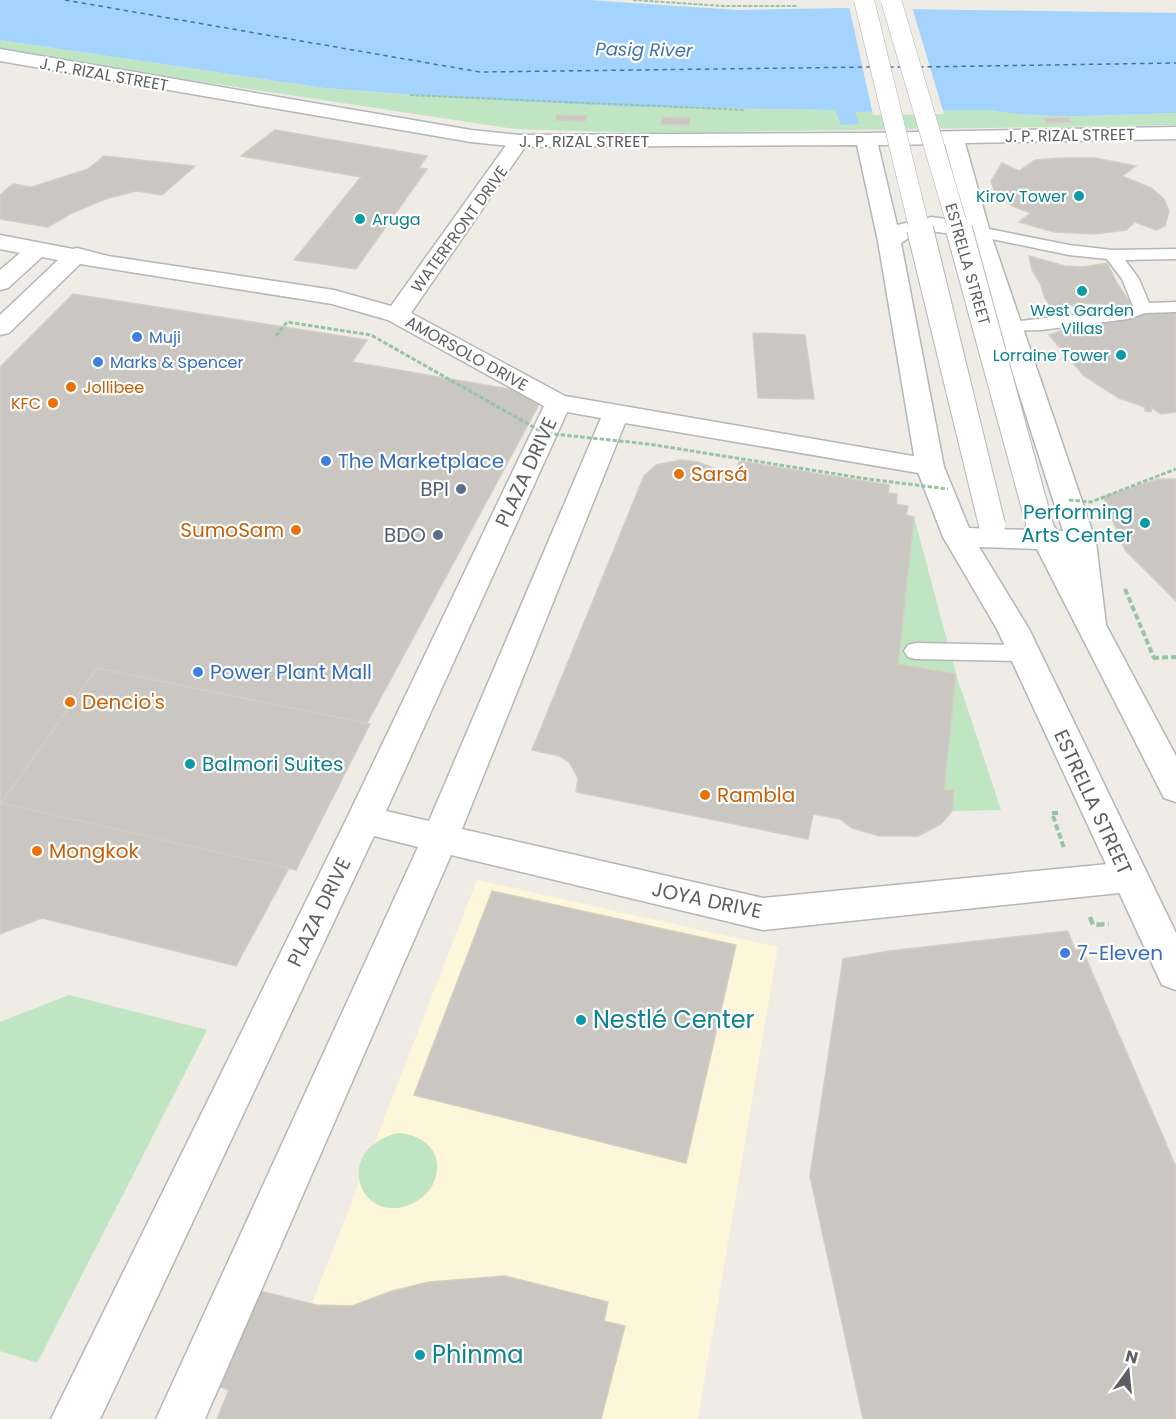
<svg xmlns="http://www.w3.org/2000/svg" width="1176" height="1419" font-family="Poppins,sans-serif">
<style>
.commercial{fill:#fdf6da}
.green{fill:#c0e5c2}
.water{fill:#a4d4fd}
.pier{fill:#eeece4}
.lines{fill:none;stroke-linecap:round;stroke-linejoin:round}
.ferry{stroke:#4273af;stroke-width:1.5;stroke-dasharray:4.5 4;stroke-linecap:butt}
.building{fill:#cac6c1;stroke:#d3cec2;stroke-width:1.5}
.lane-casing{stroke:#b4b6ba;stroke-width:3}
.street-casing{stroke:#b4b6ba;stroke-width:3}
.secondary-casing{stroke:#b3b6bb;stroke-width:3}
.path-far2{stroke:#98c4a6;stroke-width:2;stroke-dasharray:4 1.5;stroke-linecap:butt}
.path-far1{stroke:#98c4a6;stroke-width:4;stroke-dasharray:6 3;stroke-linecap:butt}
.path{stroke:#98c4a6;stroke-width:4.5;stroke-dasharray:8 4;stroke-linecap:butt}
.lane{fill:#fff;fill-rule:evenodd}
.street{fill:#fff;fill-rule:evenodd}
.secondary{fill:#fff;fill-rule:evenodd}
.secondary-bridge-far1-casing{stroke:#b3b6bb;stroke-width:21;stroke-linecap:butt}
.secondary-bridge-casing{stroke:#b3b6bb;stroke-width:28;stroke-linecap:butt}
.path-bridge{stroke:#98c4a6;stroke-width:3;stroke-dasharray:4.5 2;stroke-linecap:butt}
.secondary-bridge-far1{stroke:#fff;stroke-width:20}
.secondary-bridge{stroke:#fff;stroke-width:26}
.culture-dot{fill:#0f9aa8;stroke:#fff;stroke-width:2}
.shop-dot{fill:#3f7fe0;stroke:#fff;stroke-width:2}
.food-dot{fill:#e8710a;stroke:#fff;stroke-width:2}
.service-dot{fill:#5c6f8a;stroke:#fff;stroke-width:2}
.labels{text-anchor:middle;stroke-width:4.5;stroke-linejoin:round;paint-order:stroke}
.far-street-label{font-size:16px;fill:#5c5f64;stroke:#fff}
.far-culture-label{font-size:16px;fill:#0d838f;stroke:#fff;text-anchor:end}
.far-shop-label{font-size:16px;fill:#366cbe;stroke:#fff;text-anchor:start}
.far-food-label{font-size:16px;fill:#c56008;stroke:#fff;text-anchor:start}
.far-water-label{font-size:18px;font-style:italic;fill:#4273af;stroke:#fff}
.shop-label{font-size:20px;fill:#366cbe;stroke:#fff;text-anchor:start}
.street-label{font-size:20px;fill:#5c5f64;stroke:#fff}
.food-label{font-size:20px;fill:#c56008;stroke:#fff;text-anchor:start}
.service-label{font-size:20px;fill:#4e5e75;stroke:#fff;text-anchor:end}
.culture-label{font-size:20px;fill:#0d838f;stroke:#fff;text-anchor:end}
.near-culture-label{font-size:24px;fill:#0d838f;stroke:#fff;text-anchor:start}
</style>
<rect width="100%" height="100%" fill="#eeece4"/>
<!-- commercial -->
<path class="commercial" d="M477,880l301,67 -80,472h-431z"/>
<!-- green -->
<g class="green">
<path d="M0,40l324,48 145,11 163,8 203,3 19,2 136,-2c55,11 128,4 186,3v12l-524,8 -137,-4 -393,-59 -122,-21z"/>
<path d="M914,517l42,157 45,136 -49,1 -8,-21 12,-116 -58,-10z"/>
<path d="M69,995l138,35 -170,333 -37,-12v-329z"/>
<path d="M398,1133c26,1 48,21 36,49 -5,11 -12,17 -23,22 -50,23 -81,-54 -13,-71z"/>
</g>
<!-- water -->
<path class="water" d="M0,0h588l149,10 103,-2 336,5v100c-58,1 -131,8 -186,-3l-135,2 4,12 -18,1 -6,-15 -203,-3 -163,-8 -145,-11 -324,-48z"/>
<!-- pier -->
<path class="pier" d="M849,6l63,1 32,107 -71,1z"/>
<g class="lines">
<!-- ferry -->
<g class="ferry">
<path d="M65,0l415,72 392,-5"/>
<path d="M889,67h13"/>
<path d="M919,67l257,-4"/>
</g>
</g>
<!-- building -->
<g class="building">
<path d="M557,115l30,1 -2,5 -29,-1z"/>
<path d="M663,117l27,1 -1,7 -28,-1z"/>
<path d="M1044,118h24l3,4 -24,1z"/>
<path d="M275,130l152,26 -8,12 8,1 -71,100 -62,-9 67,-83 -120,-21z"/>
<path d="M104,156l91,10 -33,29 -25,-4 -32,8 -33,14 -24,14 -48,-8v-24l13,-11 19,3 56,-18z"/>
<path d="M1060,158h35l41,8 -14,10 29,12 13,11 5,12 -4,15 -9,4 -21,-8 -9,8 -31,4 -41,-2 -35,-10 12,-9 -19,-7 -17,-13 -4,-12 11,-18 17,8 16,-11z"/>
<path d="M1029,256l36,10 18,1 24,-4 10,20 15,23 -50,-3 -28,8 -9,-13 -5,-15 -8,-13z"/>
<path d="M73,294l294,46 -15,22 192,33 -308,571 -194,-48 -42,16v-567z"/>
<path d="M1161,304l15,9v99l-15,2 -9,-6 -1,4 -6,-1v-4l-26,-9 -35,-22 -35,-41 40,-15z"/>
<path d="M753,333l52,2 9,64 -56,-1z"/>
<path d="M681,460l17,2 37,14 4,-15 150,24 -1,8 9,1 -1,10 12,2 -2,9 8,2 -16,147 58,10 -12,116h10l-2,21 -11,13 -23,12h-38l-28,-8 -12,-9 -27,-5 -5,25 -232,-47 2,-14 -9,-16 -9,-6 -28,-6 112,-274 12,-11z"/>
<path d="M1159,479h17v122l-51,-51 -22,-53z"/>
<path d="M97,668l273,56 -74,146 -295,-67z"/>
<path d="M492,891l244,54 -50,218 -272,-68z"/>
<path d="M1068,931l7,19 7,-1 94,218v252h-313l-53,-243 33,-217 46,-8z"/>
<path d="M505,1276l103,26 -4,19 21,5 -24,93h-384l12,-29 -18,-6 41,-95 64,16 36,1 40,-15 37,-9z"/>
</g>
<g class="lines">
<!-- lane casing -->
<g class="lane-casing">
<g id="lane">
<path d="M979,227l90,18 43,5 64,-1v10l-51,1 14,19 10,24 27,-1v10l-31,1 -17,6 -87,11 -36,1 -3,-4 3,-4 6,-1 113,-13 9,-3 -11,-27 -15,-20 -38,-4 -96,-20 -2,-3z"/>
<path d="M916,643l108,2 8,2 4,6 -4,6 -8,2 -108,-2 -8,-2 -4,-6 4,-6z"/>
</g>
</g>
<!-- street casing -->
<g class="street-casing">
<path id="street" d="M519,135l7,2 3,4 -118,172 154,83 365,63 10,2 4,6 -4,6 -10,2 -305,-52 -163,406 301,69 366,-36 13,4 5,11 -5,11 -13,4 -366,38 -312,-75 -246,564h-49l262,-572 -44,-11 -274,583h-49l295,-599 198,-414 -156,-86 -56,-16 -252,-40 -71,69 -9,2v-20l58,-55 -16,-3 -34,31 -8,2v-20l20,-17 -20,-4v-14l73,14 4,-1 31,8 226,34 57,16 121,-169zM567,412l34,6 -172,403 -43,-10z"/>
</g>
<!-- secondary casing -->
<g class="secondary-casing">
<path id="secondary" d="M0,49l471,81 48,5 347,-2 310,-6v12l-211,4 25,89 106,310 10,83 70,131v46l-12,-4 -127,-249 -58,-2 50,82 147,304v57l-14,-5 -165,-356 -54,-92 -27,-70 -38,-226 -21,-96 -338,2 -48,-5 -471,-81zM945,144l20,78 -33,-5 -35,8 -19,-80zM932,231l37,6 94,294h-6l-7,-12 -10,-2 -10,2 -4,7 2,4 -59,-2 -25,-61 -43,-224 17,-11z"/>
</g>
<!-- path-far2 -->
<g class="path-far2">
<path d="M633,0l91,6h74"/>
<path d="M410,95l334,15"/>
</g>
<!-- path-far1 -->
<g class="path-far1">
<path d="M1125,589l29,69"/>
<path d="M1153,658l23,-1"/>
<path d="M1058,813h-6l12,35"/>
</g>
<!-- path -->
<path class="path" d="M1090,917l3,8 16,-1"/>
<!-- lane -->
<use href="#lane" class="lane"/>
<!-- street -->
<use href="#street" class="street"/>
<!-- secondary -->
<use href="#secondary" class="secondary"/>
<!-- secondary-bridge-far1 casing -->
<g class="secondary-bridge-far1-casing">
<g id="secondary-bridge-far1">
<path d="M864,0l56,231"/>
<path d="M891,0l68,231"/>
</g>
</g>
<!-- secondary-bridge casing -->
<g class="secondary-bridge-casing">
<g id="secondary-bridge">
<path d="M920,229l72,296"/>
<path d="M959,229l81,297"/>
</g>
</g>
<!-- path-bridge -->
<g class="path-bridge">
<path d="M276,336l11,-14 84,13 173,98 104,11 220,35 80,10"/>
<path d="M1069,500l22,2 85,-33"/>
</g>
<!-- secondary-bridge-far1 -->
<use href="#secondary-bridge-far1" class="secondary-bridge-far1"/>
<!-- secondary-bridge -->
<use href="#secondary-bridge" class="secondary-bridge"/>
</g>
<!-- markers -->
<g class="culture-dot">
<circle cx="1079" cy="196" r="6"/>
<circle cx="360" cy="219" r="6"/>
<circle cx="1082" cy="291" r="6"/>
<circle cx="1121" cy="355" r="6"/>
<circle cx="1145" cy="523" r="6"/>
<circle cx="190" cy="764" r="6"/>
<circle cx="581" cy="1020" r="6"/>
<circle cx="420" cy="1355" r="6"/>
</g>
<g class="shop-dot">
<circle cx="137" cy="337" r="6"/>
<circle cx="98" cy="362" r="6"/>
<circle cx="326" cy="461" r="6"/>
<circle cx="198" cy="672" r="6"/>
<circle cx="1065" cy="953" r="6"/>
</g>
<g class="food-dot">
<circle cx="71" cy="387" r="6"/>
<circle cx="53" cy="403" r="6"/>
<circle cx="679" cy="474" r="6"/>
<circle cx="296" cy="530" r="6"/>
<circle cx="70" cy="702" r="6"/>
<circle cx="705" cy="795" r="6"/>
<circle cx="37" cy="851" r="6"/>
</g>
<g class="service-dot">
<circle cx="461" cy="489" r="6"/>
<circle cx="438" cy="535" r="6"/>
</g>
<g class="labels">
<!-- far-street labels -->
<g class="far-street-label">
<text transform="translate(104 74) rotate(10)" y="6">J. P. RIZAL STREET</text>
<text transform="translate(1070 135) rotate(-1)" y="6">J. P. RIZAL STREET</text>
<text x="584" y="147">J. P. RIZAL STREET</text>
<text transform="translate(459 229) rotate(-54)" y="6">WATERFRONT DRIVE</text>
<text transform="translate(968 264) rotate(74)" y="6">ESTRELLA STREET</text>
<text transform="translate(467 353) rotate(29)" y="6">AMORSOLO DRIVE</text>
</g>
<!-- far-culture labels -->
<g class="far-culture-label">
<text x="1067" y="202">Kirov Tower</text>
<text x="372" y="225" text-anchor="start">Aruga</text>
<text x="1082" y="316" text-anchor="middle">West Garden<tspan x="1082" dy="18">Villas</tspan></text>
<text x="1109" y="361">Lorraine Tower</text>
</g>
<!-- far-shop labels -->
<g class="far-shop-label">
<text x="149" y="343">Muji</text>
<text x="110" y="368">Marks &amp; Spencer</text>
</g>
<!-- far-food labels -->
<g class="far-food-label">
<text x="83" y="393">Jollibee</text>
<text x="41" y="409" text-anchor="end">KFC</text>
</g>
<!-- far-water labels -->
<g class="far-water-label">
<text transform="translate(644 50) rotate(1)" y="6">Pasig River</text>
</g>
<!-- shop labels -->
<g class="shop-label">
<text x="338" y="468">The Marketplace</text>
<text x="210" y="679">Power Plant Mall</text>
<text x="1077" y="960">7-Eleven</text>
</g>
<!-- street labels -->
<g class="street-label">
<text transform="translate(526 472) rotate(-65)" y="7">PLAZA DRIVE</text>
<text transform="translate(1093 802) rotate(65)" y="7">ESTRELLA STREET</text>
<text transform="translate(707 900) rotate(12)" y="7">JOYA DRIVE</text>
<text transform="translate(319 912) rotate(-64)" y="7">PLAZA DRIVE</text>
</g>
<!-- food labels -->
<g class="food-label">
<text x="691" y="481">Sarsá</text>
<text x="284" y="537" text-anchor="end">SumoSam</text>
<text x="82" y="709">Dencio's</text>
<text x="717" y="802">Rambla</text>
<text x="49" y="858">Mongkok</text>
</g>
<!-- service labels -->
<g class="service-label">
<text x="449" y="496">BPI</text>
<text x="426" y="542">BDO</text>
</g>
<!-- culture labels -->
<g class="culture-label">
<text x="1133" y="519">Performing<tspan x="1133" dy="23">Arts Center</tspan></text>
<text x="202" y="771" text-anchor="start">Balmori Suites</text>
</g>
<!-- near-culture labels -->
<g class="near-culture-label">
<text x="593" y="1028">Nestlé Center</text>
<text x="432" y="1363">Phinma</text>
</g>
</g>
<!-- north arrow -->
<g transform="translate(1128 1371) rotate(15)" stroke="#ffffff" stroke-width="4.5" paint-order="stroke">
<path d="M0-4.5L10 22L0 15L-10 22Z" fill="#5c5f64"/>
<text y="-9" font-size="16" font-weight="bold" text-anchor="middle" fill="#5c5f64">N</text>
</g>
</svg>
